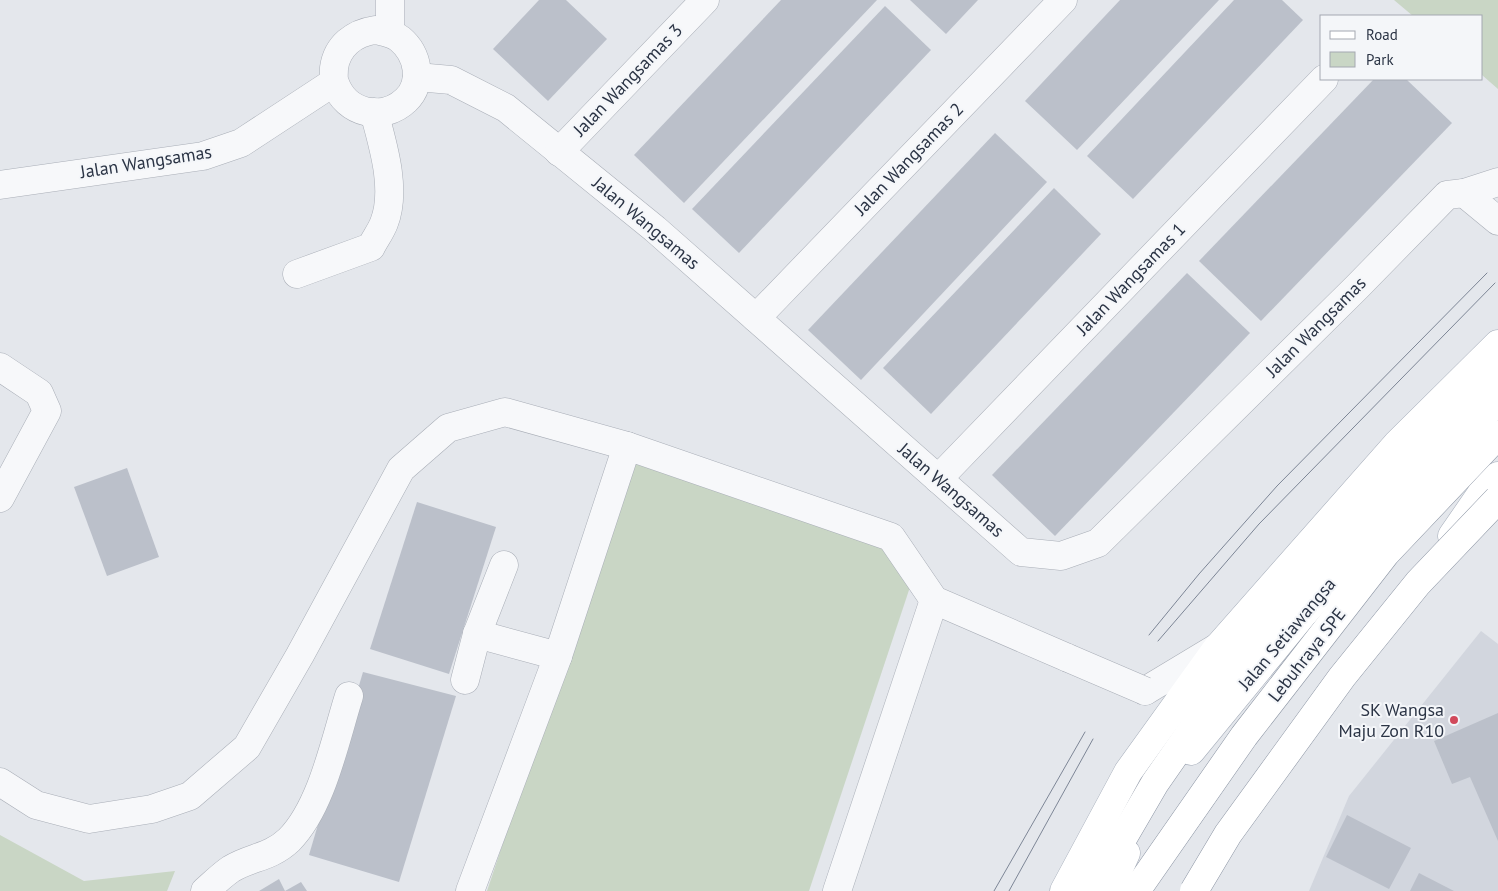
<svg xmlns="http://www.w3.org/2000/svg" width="1498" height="891" font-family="'PT Sans',sans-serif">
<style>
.built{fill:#d2d6de}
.green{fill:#c9d6c5}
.building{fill:#bbc0ca}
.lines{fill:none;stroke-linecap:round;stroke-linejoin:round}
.minor-casing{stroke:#a9aeb7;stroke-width:29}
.major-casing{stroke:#a3abb8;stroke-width:29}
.highway-casing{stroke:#8b94a3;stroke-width:29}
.minor{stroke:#f7f8fa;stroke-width:28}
.major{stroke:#fff;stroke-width:28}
.highway{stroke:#fff;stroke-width:28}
.tram{stroke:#7d8696;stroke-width:1}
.minor-bridge-casing{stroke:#a9aeb7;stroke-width:29;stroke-linecap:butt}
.highway-bridge-casing{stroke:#8b94a3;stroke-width:29;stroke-linecap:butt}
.minor-bridge{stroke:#f7f8fa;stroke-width:28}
.highway-bridge{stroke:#fff;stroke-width:28}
.poi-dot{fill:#d1495b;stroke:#f4f6f9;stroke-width:2}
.labels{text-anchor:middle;stroke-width:4;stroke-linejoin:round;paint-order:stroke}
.street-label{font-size:18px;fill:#2b3445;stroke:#f4f6f9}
.poi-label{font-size:18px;fill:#2b3445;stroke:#f4f6f9;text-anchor:end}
</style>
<rect width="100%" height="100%" fill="#e4e7ec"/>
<!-- built -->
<path class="built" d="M1481,631l17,13v247h-189l40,-95z"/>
<!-- green -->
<g class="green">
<path d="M1394,0h104v89l-16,-14v-59h-69z"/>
<path d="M632,458l252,86 26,43 -101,304h-322z"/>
<path d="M0,835l84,46 91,-10 -8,20h-167z"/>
</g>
<!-- building -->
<g class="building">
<path d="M539,0h27l41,39 -59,62 -55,-52z"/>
<path d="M781,0h96l-193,203 -50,-48z"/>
<path d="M910,0h68l-32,34z"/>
<path d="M1120,0h99l-142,150 -52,-49z"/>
<path d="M1234,0h48l21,20 -170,179 -46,-43z"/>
<path d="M885,6l46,44 -192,203 -47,-44z"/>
<path d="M1374,79h32l46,44 -191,198 -62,-60z"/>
<path d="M995,133l52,49 -186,198 -53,-50z"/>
<path d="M1054,188l47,46 -170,180 -48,-46z"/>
<path d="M1187,273l63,60 -195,203 -63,-61z"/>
<path d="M127,468l32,89 -52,19 -33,-89z"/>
<path d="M417,502l79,25 -47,147 -79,-25z"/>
<path d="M363,672l93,24 -57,186 -90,-27z"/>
<path d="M1498,713v128l-28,-64 -18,7 -18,-43z"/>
<path d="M1347,815l64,33 -22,41 -63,-32z"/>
<path d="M1419,873l35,18h-44z"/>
<path d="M279,879l6,12 16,-9 6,9h-48z"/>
</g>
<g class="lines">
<!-- minor casing -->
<g class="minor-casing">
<g id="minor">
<path d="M375,30c9,2 18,3 25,9 18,15 24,44 6,61 -23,22 -60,14 -71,-17 -2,-4 -1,-10 -1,-15 3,-22 20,-35 41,-38z"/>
<path d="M390,33v-33"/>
<path d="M417,77l34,3 55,28 149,121 366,323 40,4 37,-13 259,-256 90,-92 17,-2 34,-11"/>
<path d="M559,152l146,-152"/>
<path d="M0,185l203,-29 38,-13 93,-61"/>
<path d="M1464,193l34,28"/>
<path d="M297,274l74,-27c4,-8 10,-16 13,-24 13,-33 -1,-78 -10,-111"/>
<path d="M756,318l307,-318"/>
<path d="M0,367l39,26 8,18 -47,87"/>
<path d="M938,479l386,-400"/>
<path d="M477,634l81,22"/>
<path d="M465,680l12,-46 27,-69"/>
<path d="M1145,691l73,-44"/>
<path d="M0,782l36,23 53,14 63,-10 38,-13 57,-49 53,-92 101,-186 47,-41 57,-16 122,34"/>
<path d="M205,891c8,-7 17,-16 26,-22 19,-12 39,-11 58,-29 33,-33 46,-100 60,-144"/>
<path d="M470,891l88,-235 69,-210 264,91 43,63 134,58"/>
<path d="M837,891l97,-291"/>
</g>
</g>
<!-- major casing -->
<g class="major-casing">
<g id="major">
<path d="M1452,536l29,-42 17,-18"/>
<path d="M1191,751l113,-138 124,-144 70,-68"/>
<path d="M1064,891l64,-119 90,-125 179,-203 101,-100"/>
<path d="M1109,891l17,-38"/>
</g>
</g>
<!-- highway casing -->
<g class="highway-casing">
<g id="highway">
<path d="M1092,891l63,-108 82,-118 80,-93 181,-199"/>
<path d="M1136,891l108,-155 142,-183 112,-118"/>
</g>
</g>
<!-- minor -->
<use href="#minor" class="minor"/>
<!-- major -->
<use href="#major" class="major"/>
<!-- highway -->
<use href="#highway" class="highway"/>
<!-- tram -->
<g class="tram">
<path d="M1149,635l50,-61 78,-88 210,-213"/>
<path d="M1158,641l101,-117 236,-241"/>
<path d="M994,891l91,-159"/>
<path d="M1009,891l84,-152"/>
</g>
<!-- minor-bridge casing -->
<g class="minor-bridge-casing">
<path id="minor-bridge" d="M1068,658l77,33"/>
</g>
<!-- highway-bridge casing -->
<g class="highway-bridge-casing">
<path id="highway-bridge" d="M1194,891l34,-57 114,-157 76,-94 80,-84"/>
</g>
<!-- minor-bridge -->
<use href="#minor-bridge" class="minor-bridge"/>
<!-- highway-bridge -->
<use href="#highway-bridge" class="highway-bridge"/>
</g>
<!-- markers -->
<circle class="poi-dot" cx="1454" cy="720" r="5"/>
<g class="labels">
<!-- street labels -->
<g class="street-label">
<text transform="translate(628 80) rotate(-46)" y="6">Jalan Wangsamas 3</text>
<text transform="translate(909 159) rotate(-46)" y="6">Jalan Wangsamas 2</text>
<text transform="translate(146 162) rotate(-9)" y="6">Jalan Wangsamas</text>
<text transform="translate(646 223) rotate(40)" y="6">Jalan Wangsamas</text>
<text transform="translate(1131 279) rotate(-46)" y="6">Jalan Wangsamas 1</text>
<text transform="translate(1316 327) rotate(-45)" y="6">Jalan Wangsamas</text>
<text transform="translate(951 490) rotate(41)" y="6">Jalan Wangsamas</text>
<text transform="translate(1287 634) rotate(-50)" y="6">Jalan Setiawangsa</text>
<text transform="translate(1307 655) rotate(-52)" y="6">Lebuhraya SPE</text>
</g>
<!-- poi labels -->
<g class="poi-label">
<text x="1444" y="716">SK Wangsa<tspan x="1444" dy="21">Maju Zon R10</tspan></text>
</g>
</g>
<!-- legend -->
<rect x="1320" y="15" width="162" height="65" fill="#f4f6f9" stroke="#a4a8b1"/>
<rect x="1330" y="31" width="25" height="8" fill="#ffffff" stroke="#a4a8b1"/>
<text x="1366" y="40" font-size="15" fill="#2b3445">Road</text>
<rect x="1330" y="52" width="25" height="15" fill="#c9d6c5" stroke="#a4a8b1"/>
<text x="1366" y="65" font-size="15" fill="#2b3445">Park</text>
</svg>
